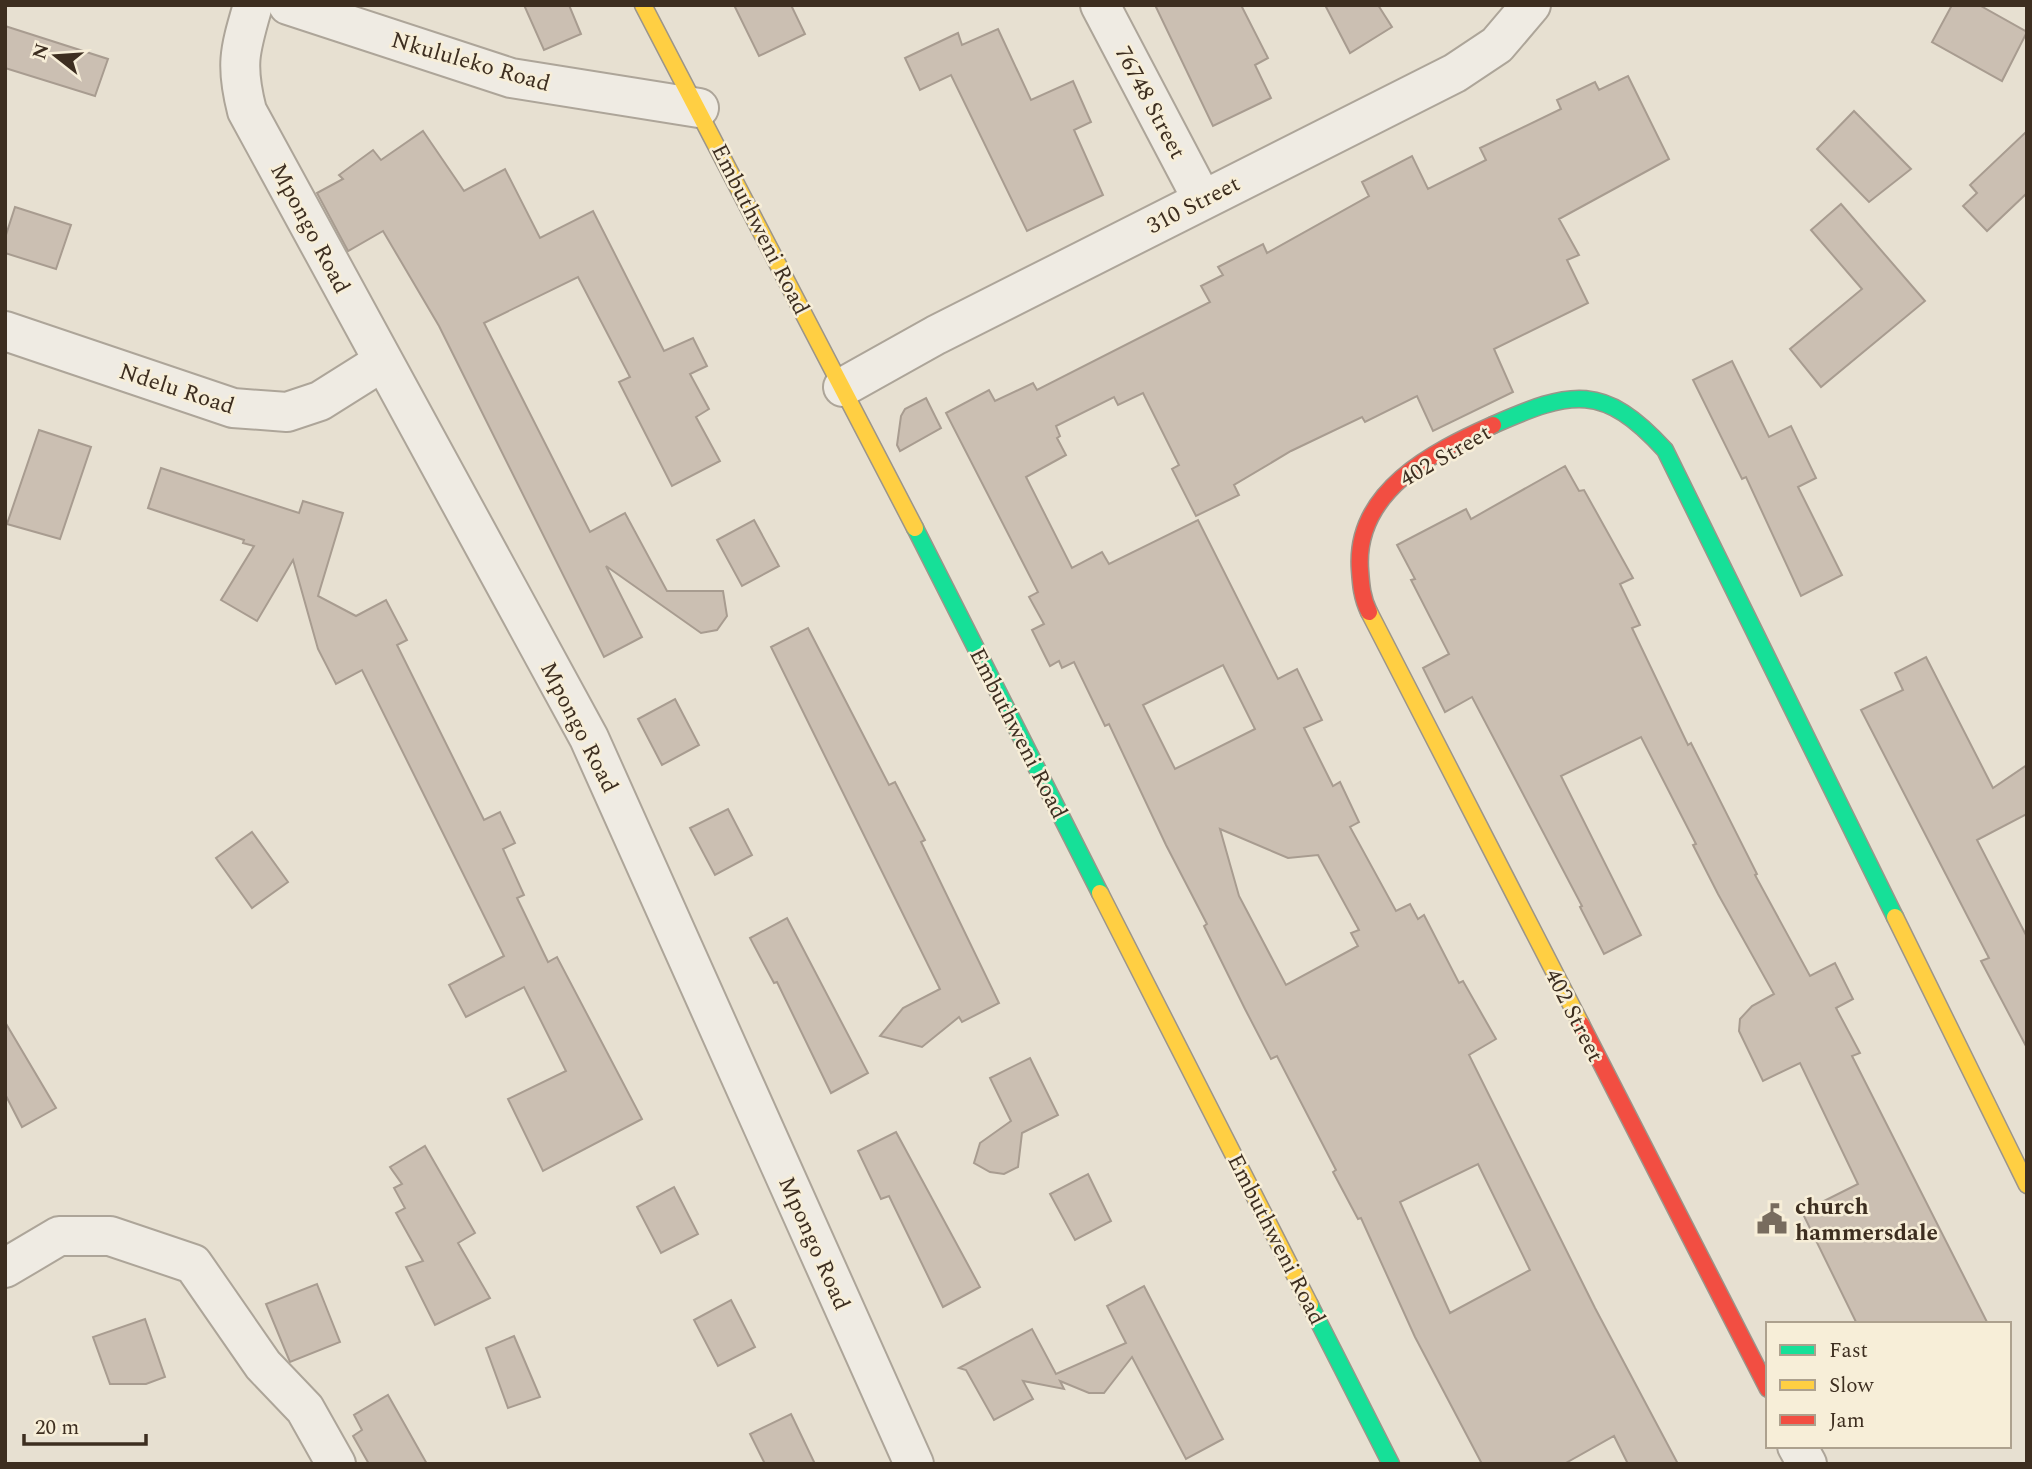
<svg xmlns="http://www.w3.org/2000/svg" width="2032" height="1469" font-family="Spectral,serif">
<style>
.building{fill:#cbbfb2;stroke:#a89c90;stroke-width:2;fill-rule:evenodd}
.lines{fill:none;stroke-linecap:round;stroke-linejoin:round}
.street-casing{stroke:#ada599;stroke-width:42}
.fast-casing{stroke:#9c958a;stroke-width:19}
.slow-casing{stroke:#9c958a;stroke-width:19}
.jam-casing{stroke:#9c958a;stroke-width:19}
.street{stroke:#efebe3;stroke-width:38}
.fast{stroke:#16e098;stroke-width:16}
.slow{stroke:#ffcf43;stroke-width:16}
.jam{stroke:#f24e42;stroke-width:16}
.labels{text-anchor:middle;stroke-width:5;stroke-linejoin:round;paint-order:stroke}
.street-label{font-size:23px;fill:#3d2e20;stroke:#f7eed8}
.poi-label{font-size:23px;font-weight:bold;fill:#3d2e20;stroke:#f7eed8;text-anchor:start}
</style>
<rect width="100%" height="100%" fill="#e7e0d1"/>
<!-- building -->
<g class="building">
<path d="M524,5h45l12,29 -37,16z"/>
<path d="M734,5h57l14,29 -46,22z"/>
<path d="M1155,5h86l27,53 -13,7 16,33 -58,28z"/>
<path d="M1325,5h53l14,22 -42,26z"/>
<path d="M1952,5h27l48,27 -25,49 -70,-39z"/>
<path d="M5,26l103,33 -13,37 -90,-28z"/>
<path d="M998,29l33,71 42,-19 18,41 -17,8 29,65 -76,36 -76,-156 -31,15 -15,-32 53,-25 4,12z"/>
<path d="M1628,76l41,83 -110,60 20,36 -12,5 21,43 -94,46 19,43 -80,39 -16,-35 -52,26 -3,-5 -71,34 -57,34 5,10 -43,21 -24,-47 7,-4 -36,-72 -25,12 -4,-8 -58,29 4,10 -3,2 9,17 -40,22 46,91 30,-16 7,12 89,-44 80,159 19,-10 25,51 -18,8 29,58 7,-4 19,40 -9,5 46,84 14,-7 8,15 6,-4 35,68 4,-2 33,58 -27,16 126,253 83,156h-50l-14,-28 -50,28h-82l-67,-127 -54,-119 -3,1 -25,-47 3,-2 -59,-114 -6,3 -26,-50 -41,-83 3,-2 -41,-79 -57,-121 -4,2 -31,-64 -12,6 -3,-7 -9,5 -18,-36 12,-6 -15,-27 9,-5 -92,-179 43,-23 6,11 38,-18 4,7 173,-88 -9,-16 22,-11 -5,-8 45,-23 4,9 102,-57 -7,-14 50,-26 16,33 58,-29 -6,-12 81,-39 -4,-9 38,-18 4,8zM1223,665l32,64 -80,40 -32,-64zM1220,829l68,29 30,-3 41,75 -8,3 7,13 -72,39 -47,-89zM1478,1164l52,106 -80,43 -50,-111z"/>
<path d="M1854,111l57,58 -42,33 -52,-53z"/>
<path d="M423,131l41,60 41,-22 35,69 53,-27 71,140 29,-13 14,28 -17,8 19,35 -13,8 24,44 -48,25 -53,-104 11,-5 -52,-100 -94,46 106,209 35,-19 42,78h56l4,25 -10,14 -16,3 -95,-67 36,71 -38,20 -165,-331 -56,-95 -35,20 -31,-58 26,-14 -4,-4 34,-25 8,10z"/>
<path d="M2027,131v62l-40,38 -24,-25 14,-13 -7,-8z"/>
<path d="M1841,204l84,97 -104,86 -31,-38 72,-60 -51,-59z"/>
<path d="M15,207l56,18 -15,44 -51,-16v-15z"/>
<path d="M1732,361l37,76 22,-11 25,52 -18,9 44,88 -41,21 -55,-119 -4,2 -49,-99z"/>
<path d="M926,398l15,30 -41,23 -3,-6 4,-29 4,-7z"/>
<path d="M39,430l52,17 -31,92 -53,-15z"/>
<path d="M1565,466l14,25 5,-1 49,88 -13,6 20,41 -8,3 56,117 3,-2 66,131 -2,1 55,101 25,-13 18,36 -17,9 24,45 -8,3 136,268h-131l-55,-112 56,-28 -58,-121 -37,18 -24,-50 1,-12 12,-13 22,-12 -56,-100 -25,-49 3,-1 -55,-107 -80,39 80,159 -37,19 -24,-47 2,-1 -110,-209 -27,15 -22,-44 26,-14 -38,-74 4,-1 -18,-34 69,-36 5,10z"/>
<path d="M161,468l138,45 4,-12 40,12 -25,83 38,20 30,-16 21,40 -10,5 87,175 16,-8 15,31 -12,6 21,46 -7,3 31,64 9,-5 85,162 -99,52 -35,-72 58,-28 -42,-84 -58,30 -17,-32 55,-29 -142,-286 -26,14 -18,-35 -25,-89 -36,61 -36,-21 33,-54 -11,-3 1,-3 -96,-32z"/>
<path d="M754,520l25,46 -37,20 -25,-46z"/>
<path d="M808,628l81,157 6,-3 30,58 -4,2 78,161 -37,19 -3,-5 -37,30 -42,-11 23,-28 37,-19 -169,-342z"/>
<path d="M1926,657l67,131 34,-23v49l-50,26 50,97v111l-46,-87 8,-3 -128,-248 42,-20 -8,-17z"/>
<path d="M675,699l24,46 -37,20 -24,-46z"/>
<path d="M728,809l24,46 -37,20 -25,-47z"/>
<path d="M252,832l36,50 -36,26 -36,-50z"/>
<path d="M787,918l81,155 -37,20 -54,-111 -3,1 -24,-45z"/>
<path d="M5,1022l51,86 -34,19 -17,-33z"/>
<path d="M1030,1058l28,57 -36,18 -4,34 -14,7 -14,-2 -16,-9 6,-20 31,-22 -21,-43z"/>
<path d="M896,1132l84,155 -37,20 -54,-111 -8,3 -23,-48z"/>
<path d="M425,1146l50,87 -17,10 32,55 -55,27 -29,-58 17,-6 -27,-48 9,-5 -11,-20 8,-4 -12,-17z"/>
<path d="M1088,1174l23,47 -36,19 -25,-46z"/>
<path d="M674,1187l24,47 -37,19 -24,-46z"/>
<path d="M317,1284l23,58 -50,20 -24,-58z"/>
<path d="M1144,1286l79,153 -37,20 -54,-102 -28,36h-15l-29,-12 4,8 -41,-8 10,18 -39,21 -28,-50 -7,-2 73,-39 24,45 70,-31 -19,-37z"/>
<path d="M731,1300l24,47 -37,19 -24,-46z"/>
<path d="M145,1319l20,58 -19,7h-36l-17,-47z"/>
<path d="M514,1336l26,61 -32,11 -22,-60z"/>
<path d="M388,1395l39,69h-58l-16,-28 9,-6 -8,-15z"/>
<path d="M791,1414l24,50h-50l-15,-30z"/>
</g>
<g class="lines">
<!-- street casing -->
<g class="street-casing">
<g id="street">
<path d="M253,5c-13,45 -18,59 -6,106l342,627 325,726"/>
<path d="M288,5l223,73 188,30"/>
<path d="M1100,5l102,194"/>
<path d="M5,331l228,77 54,4 33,-11 62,-39"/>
<path d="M843,387l93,-52 519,-262 42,-28 34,-40"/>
<path d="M5,1268l54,-32h51l83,28 70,101 42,44 31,55"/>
<path d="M1797,1446l10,18"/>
</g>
</g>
<!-- fast casing -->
<g class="fast-casing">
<g id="fast">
<path d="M1493,425c79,-35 111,-42 172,25l230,467"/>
<path d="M915,528l185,365"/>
<path d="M1310,1305l81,159"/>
</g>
</g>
<!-- slow casing -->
<g class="slow-casing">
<g id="slow">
<path d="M643,5l272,523"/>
<path d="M1369,612l212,412"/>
<path d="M1100,893l210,412"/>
<path d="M1895,917l132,268"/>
</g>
</g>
<!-- jam casing -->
<g class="jam-casing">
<g id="jam">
<path d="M1369,612c-7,-14 -8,-27 -9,-42 -6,-78 72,-118 133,-145"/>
<path d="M1581,1024l187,365"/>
</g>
</g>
<!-- street -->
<use href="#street" class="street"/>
<!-- fast -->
<use href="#fast" class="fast"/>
<!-- slow -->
<use href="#slow" class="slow"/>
<!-- jam -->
<use href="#jam" class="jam"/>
</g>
<!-- icons -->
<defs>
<g id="civic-bare" transform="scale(2.415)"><path d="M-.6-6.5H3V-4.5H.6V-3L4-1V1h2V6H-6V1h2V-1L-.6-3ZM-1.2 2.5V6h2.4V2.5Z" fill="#786c5e" stroke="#f7eed8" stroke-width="2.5" paint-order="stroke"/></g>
</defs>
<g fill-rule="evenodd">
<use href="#civic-bare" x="1772" y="1219"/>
</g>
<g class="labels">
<!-- street labels -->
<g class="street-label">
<text transform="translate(471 61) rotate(16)" y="8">Nkululeko Road</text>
<text transform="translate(1151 102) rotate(62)" y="8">76748 Street</text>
<text transform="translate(1193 204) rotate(-27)" y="8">310 Street</text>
<text transform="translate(311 228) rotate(62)" y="8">Mpongo Road</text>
<text transform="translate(761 229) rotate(63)" y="8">Embuthweni Road</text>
<text transform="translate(177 388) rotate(18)" y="8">Ndelu Road</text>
<text transform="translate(1445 455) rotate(-30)" y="8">402 Street</text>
<text transform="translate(580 727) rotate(63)" y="8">Mpongo Road</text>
<text transform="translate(1019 733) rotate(63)" y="8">Embuthweni Road</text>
<text transform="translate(1575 1015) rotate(63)" y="8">402 Street</text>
<text transform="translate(1277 1239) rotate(63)" y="8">Embuthweni Road</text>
<text transform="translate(815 1243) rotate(66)" y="8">Mpongo Road</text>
</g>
<!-- poi labels -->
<g class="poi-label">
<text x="1795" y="1214">church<tspan x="1795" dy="26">hammersdale</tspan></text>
</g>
</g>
<!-- border -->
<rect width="2032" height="1469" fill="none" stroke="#3d2e20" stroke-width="14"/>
<!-- legend -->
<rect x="1766" y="1322" width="245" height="126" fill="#f7eed8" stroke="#ada18e" stroke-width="2"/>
<rect x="1780" y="1345" width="35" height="10" fill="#16e098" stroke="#ada18e" stroke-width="2"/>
<text x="1829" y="1357" font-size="21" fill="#3d2e20">Fast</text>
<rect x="1780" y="1380" width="35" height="10" fill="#ffcf43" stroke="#ada18e" stroke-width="2"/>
<text x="1829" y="1392" font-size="21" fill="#3d2e20">Slow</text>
<rect x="1780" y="1415" width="35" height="10" fill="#f24e42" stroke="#ada18e" stroke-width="2"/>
<text x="1829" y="1427" font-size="21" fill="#3d2e20">Jam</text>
<!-- north arrow -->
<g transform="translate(56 56) rotate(287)" stroke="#f7eed8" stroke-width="5" paint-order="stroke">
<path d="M0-5L12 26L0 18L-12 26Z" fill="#3d2e20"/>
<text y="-10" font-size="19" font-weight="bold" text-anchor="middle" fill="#3d2e20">N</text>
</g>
<!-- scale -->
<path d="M24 1434v10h122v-10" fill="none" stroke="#3d2e20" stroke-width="3.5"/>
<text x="35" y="1434" font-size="21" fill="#3d2e20" stroke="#f7eed8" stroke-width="5" paint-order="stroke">20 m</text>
</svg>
